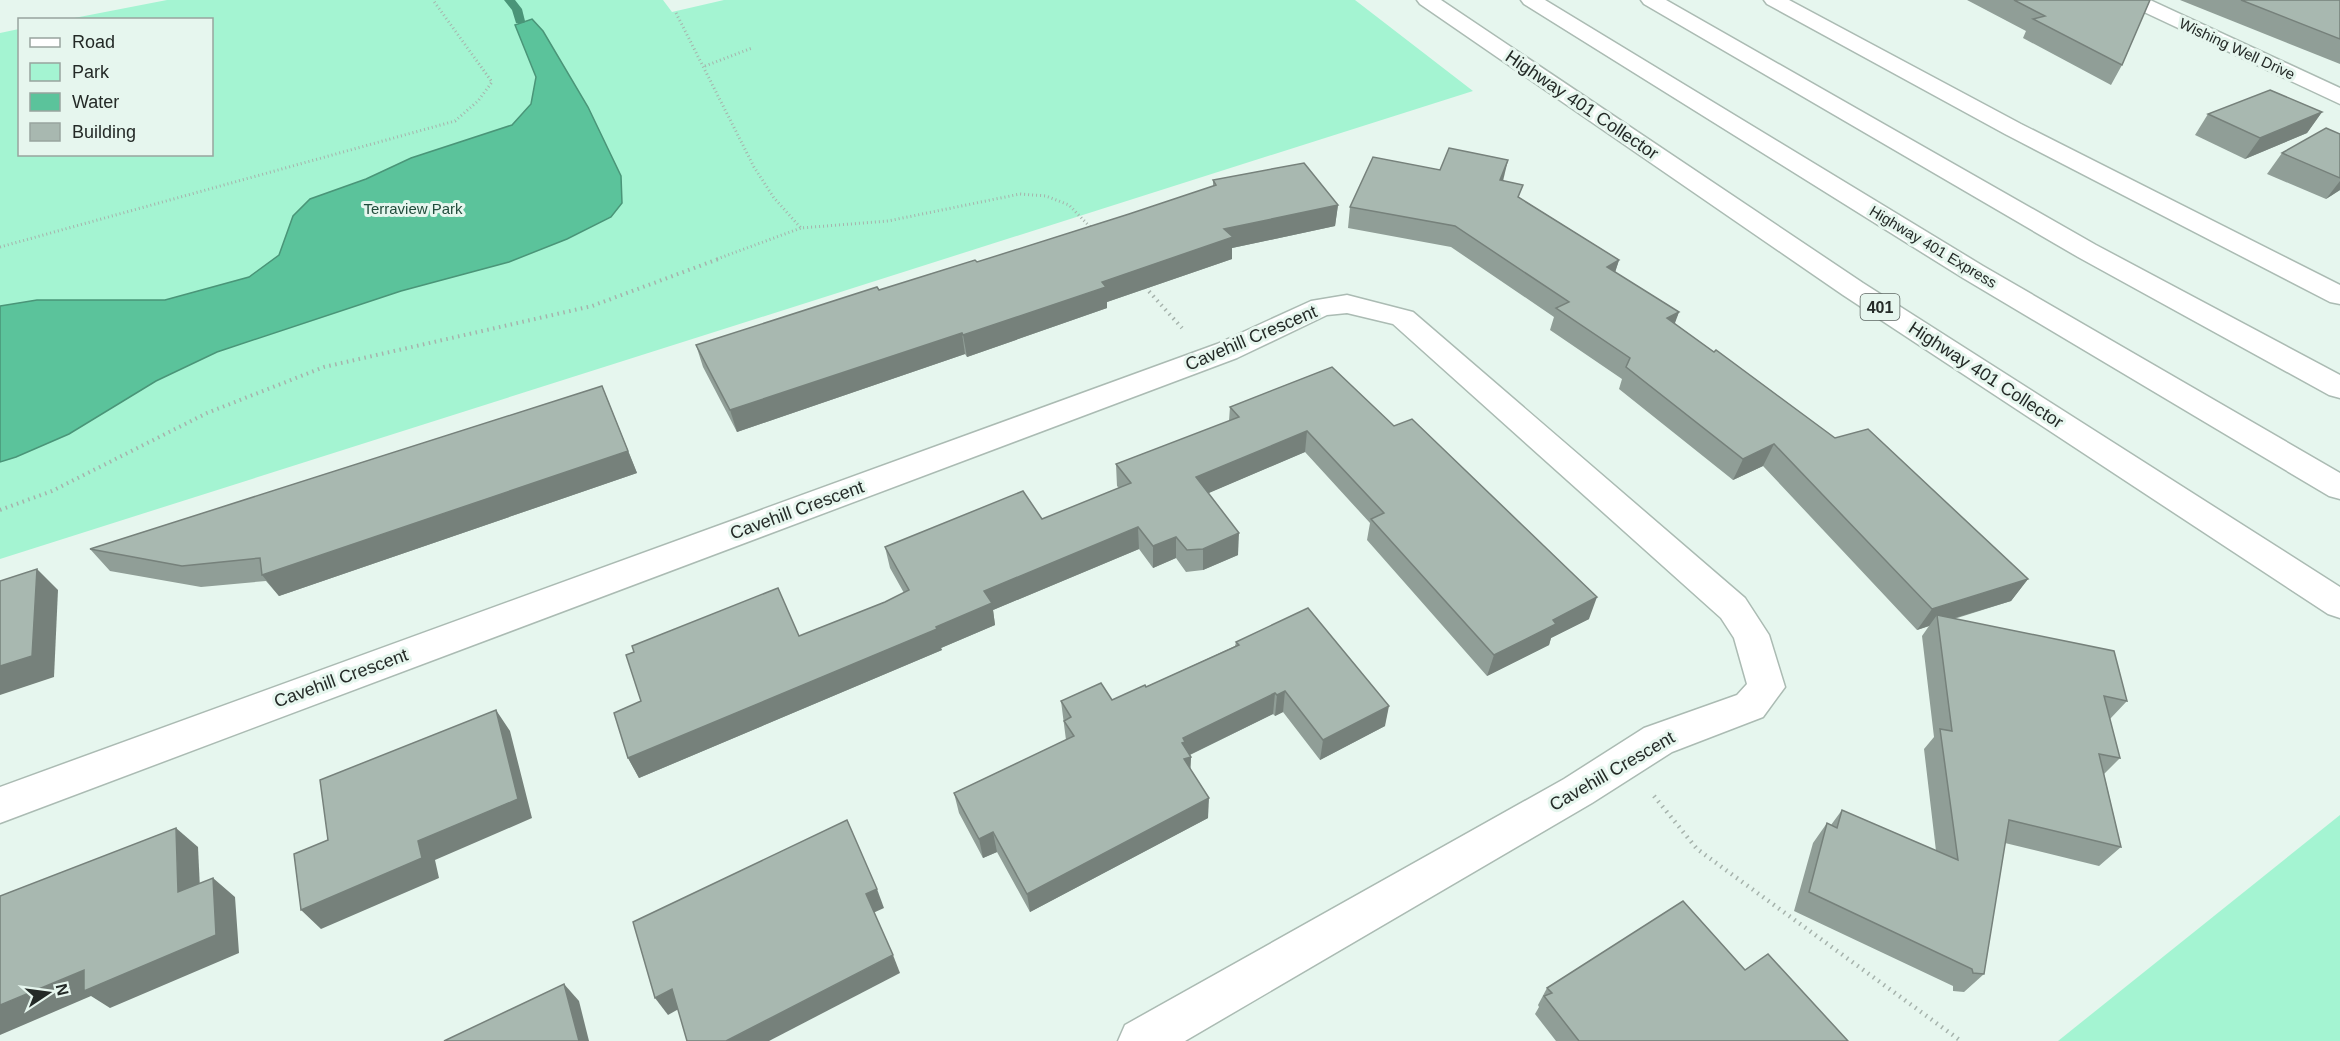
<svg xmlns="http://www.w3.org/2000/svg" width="2340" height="1041" font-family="Helvetica,sans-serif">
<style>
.green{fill:#a4f4d2}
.water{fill:#5bc39b;stroke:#4a9578;stroke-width:1.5}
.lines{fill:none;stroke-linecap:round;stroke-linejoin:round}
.stream{fill:#4a9578;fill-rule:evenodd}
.minor-casing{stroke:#abbbb3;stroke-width:3}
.highway-casing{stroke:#abbbb3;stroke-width:3}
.path-far2{stroke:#a6b3ac;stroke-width:3;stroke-dasharray:1 3;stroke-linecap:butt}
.path-far1{stroke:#a6b3ac;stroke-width:4;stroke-dasharray:1.5 4.5;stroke-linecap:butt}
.path{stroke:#a6b3ac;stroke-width:4.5;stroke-dasharray:1.5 5;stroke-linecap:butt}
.minor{fill:#fff;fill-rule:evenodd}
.highway{fill:#fff;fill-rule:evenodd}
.wall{fill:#909e97}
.shaded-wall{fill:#76817b}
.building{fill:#a8b8b0;stroke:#76817b;stroke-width:1.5}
.labels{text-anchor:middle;stroke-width:6;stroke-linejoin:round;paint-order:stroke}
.far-street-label{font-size:15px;fill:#242a27;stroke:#e6f6ee}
.far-park-label{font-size:15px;fill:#214d3c;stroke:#e6f6ee}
.shield{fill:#e6f6ee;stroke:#5e6763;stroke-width:1.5}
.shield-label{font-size:16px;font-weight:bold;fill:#242a27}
.street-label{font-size:18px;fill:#242a27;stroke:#e6f6ee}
</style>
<rect width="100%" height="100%" fill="#e6f6ee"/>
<!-- green -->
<g class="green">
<path d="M167,0h496l9,12 52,-12h631l118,91 -1473,468v-526l19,-4 1,125h192v-134l-143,-1z"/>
<path d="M2340,815v226h-282z"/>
</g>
<!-- water -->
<path class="water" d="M532,19l11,12 45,76 33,69 1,27 -11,14 -44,22 -58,23 -108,29 -184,61 -61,29 -87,53 -53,23 -16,5v-156l37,-6h128l84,-23 30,-22 14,-39 17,-17 56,-20 45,-21 101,-33 19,-21 5,-27 -21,-52z"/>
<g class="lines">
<!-- stream -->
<path class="stream" d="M504,0h11l7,9 3,12 -1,2h-8l-4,-13z"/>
<!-- minor casing -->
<g class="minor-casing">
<g id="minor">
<path d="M2124,0h26l190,88v16l-213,-100z"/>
<path d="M1347,295l66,17 332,286 24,37 16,52 -22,30 -91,35 -80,51 -407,238h-67l7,-16 439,-246 80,-51 93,-33 10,-11 -13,-46 -13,-20 -328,-294 -46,-11 -20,2 -90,43 -1237,465v-36l1217,-443 94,-43z"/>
</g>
</g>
<!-- highway casing -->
<g class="highway-casing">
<g id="highway">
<path d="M1417,0h24l422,283 477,304v31l-12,-4 -485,-319 -423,-291z"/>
<path d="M1521,0h24l438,266 357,207v26l-11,-3 -366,-218 -439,-274z"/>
<path d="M1641,0h25l430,245 244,130v23l-11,-3 -251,-138 -434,-253z"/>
<path d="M1764,0h25l232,124 319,161v19l-10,-2 -325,-168 -238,-130z"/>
</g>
</g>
<!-- path-far2 -->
<g class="path-far2">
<path d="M676,13l78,154 20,31 27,30 87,-7 132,-27 26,2 23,9 24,25"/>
<path d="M705,66l47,-18"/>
<path d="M0,247l455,-126 23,-20 14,-19 -59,-82"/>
<path d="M717,259l84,-31"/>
</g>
<!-- path-far1 -->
<g class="path-far1">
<path d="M1145,287l37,41"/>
<path d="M0,510l52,-19 155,-78 117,-46 268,-61 129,-48"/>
</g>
<!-- path -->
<path class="path" d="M1654,796l43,53 264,192"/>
<!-- minor -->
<use href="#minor" class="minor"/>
<!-- highway -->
<use href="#highway" class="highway"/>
</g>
<!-- wall -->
<g class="wall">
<path d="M1967,0h183l-28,65 -11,20 -88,-47 3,-7z"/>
<path d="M2180,0h160v64z"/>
<path d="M2322,112l-15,21 -62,26 -50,-24 13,-21z"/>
<path d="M2340,134v56l-14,9 -59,-25 15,-21z"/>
<path d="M1213,180l125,25 -3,21 -103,22v11l-125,43v6l-140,49 -2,-3 -228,78 -34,-65 -7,-22 183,-55 98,-28 152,-48 84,-28z"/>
<path d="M1503,181l17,17 99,62 -4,12 64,40 -5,11 354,256 -17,22 -57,18 173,82 -17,18 10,39 -16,16 17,73 -22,19 -94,-23 -21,131 -20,18 -11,-1v-5l-159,-75 19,-68 14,-20 4,2 11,-15 94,41 -12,-102 10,-12 -12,-101 7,-10 -12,4 -154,-164 -30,14 -114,-91 3,-10 -72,-49 4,-13 -103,-70 -103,-19 2,-21z"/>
<path d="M1332,367l257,252 -38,19 -2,7 -62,31 -120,-136 3,-17 -65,-71 -97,41 30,62 -35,15 -17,2 -10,-14 -23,10 -14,-19 -146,61 2,15 -54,23 1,2 -303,128 -11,-20 171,-122 86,-34 19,-9 -14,-25 -5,-21 157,-28 77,-31 -2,-2 -1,-22 113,-43 1,-14z"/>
<path d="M602,386l35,87 -358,123 -13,-15 -65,6 -91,-16 -20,-22z"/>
<path d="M1236,642l149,84 -65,34 -37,-48 -8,4 -2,-2 -83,41 1,2 -1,13 18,48 -178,94 -33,-60 -14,6 -24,-45 -5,-20 112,-53 -5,-39 51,-1 34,-13 89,-41z"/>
<path d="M1745,970l103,71h-292l-21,-27 4,-7 -1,-2 9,-17z"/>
</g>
<!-- shaded-wall -->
<g class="shaded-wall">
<path d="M2322,112l-15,21 -62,26 15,-21z"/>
<path d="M1508,160l-5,21 -3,-1z"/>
<path d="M2340,181v9l-14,9z"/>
<path d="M1338,205l-3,21 -103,22v11l-125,43v6l-140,49 -4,-22 139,-53 122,-53z"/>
<path d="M1619,260l-7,22 -5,-15z"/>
<path d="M1679,312l-8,22 -4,-16z"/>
<path d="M962,333l3,21 -228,78 -7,-22z"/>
<path d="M602,386l35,87 -358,123 -17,-21z"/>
<path d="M1307,431l-2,21 -110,47 1,-22z"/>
<path d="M1774,444l-11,22 -30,14 10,-21z"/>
<path d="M1138,527l1,22 -146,61 2,15 -54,23 1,2 -303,128 -11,-20 308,-131 48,-36z"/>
<path d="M1239,533l-1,22 -35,15v-21z"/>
<path d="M1176,537v21l-23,10v-22z"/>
<path d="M37,569l21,21 -4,87 -54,18v-29z"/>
<path d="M2028,579l-17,22 -73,22 -1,-8 -8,11 -12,4 15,-21z"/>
<path d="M1597,597l-8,22 -38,19 -2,7 -62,31 7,-21 59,-35z"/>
<path d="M1285,691l-2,21 -8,4 2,-21z"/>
<path d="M1275,693l-2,21 -88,43h6l-1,20 -7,3v-42z"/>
<path d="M1389,706l-4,20 -65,34 3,-20z"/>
<path d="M496,710l14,21 22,87 -97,42 4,18 -118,51 -20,-19 117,-69z"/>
<path d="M1209,798l-1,20 -178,94 -3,-18z"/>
<path d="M176,828l22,19 3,63 -23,-18z"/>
<path d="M993,832l4,20 -14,6 -4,-19z"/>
<path d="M213,878l22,19 4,56 -129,55 -19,-12 -91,39v-30l84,-35z"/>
<path d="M877,889l7,19 -11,5 -7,-19z"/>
<path d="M893,955l7,18 -131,68h-43z"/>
<path d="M564,984l15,17 10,40h-10z"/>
<path d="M672,989l12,17 -16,9 -13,-17z"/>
</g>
<!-- building -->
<g class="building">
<path d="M2014,0h136l-28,65 -89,-46 12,-3z"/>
<path d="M2241,0h99v39z"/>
<path d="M2270,90l52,22 -62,26 -52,-24z"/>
<path d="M2326,128l14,6v44l-58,-25z"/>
<path d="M1449,148l59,12 -8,20 23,5 -5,12 101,63 -12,7 72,45 -12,6 47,34 2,-2 119,88 33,-9 160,150 -96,30 -158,-165 -31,15 -117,-92 4,-9 -74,-50 13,-6 -114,-76 -105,-19 23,-50 67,13z"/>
<path d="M1304,163l34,42 -114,24 9,8 -131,45 4,5 -143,48 -1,-2 -232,77 -34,-65 181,-58 2,3 96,-30 2,2 152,-48 87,-29 -3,-5z"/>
<path d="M1332,367l62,59 18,-7 185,178 -44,23 3,4 -62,31 -123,-136 13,-6 -77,-82 -111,46 43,56 -36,16 -16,1 -11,-13 -23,9 -15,-19 -154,64 8,12 -56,24 1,2 -309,129 -14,-45 27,-12 -15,-46 8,-3 -2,-6 146,-58 21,48 86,-34 24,-12 -24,-43 138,-56 19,28 89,-36 -15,-19 123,-47 -9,-10z"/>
<path d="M602,386l26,65 -366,124 -2,-17 -78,8 -92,-17z"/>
<path d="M37,569l-5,87 -32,10v-85z"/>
<path d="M1308,608l81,98 -66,34 -38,-49 -8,4 -2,-2 -92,45 2,4 -3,1 9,14 -7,2 25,39 -182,96 -34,-62 -14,7 -25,-46 120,-57 -10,-15 7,-4 -10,-16 40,-18 11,17 33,-15 1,2 93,-42 -3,-3z"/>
<path d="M1937,615l177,36 13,50 -23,-5 16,62 -21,-4 22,93 -112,-27 -25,154 -11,-1 -1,-4 -163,-77 18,-69 10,5 5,-18 116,50 -18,-131 12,2z"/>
<path d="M496,710l22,89 -100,42 4,17 -121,52 -7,-56 34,-14 -8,-60z"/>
<path d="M847,820l30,69 -11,5 27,61 -167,86h-39l-15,-52 -17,9 -22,-76z"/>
<path d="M176,828l2,64 35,-14 3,57 -132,56v-21l-84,35v-109z"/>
<path d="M1683,901l62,69 23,-16 80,87h-269l-35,-45 8,-3 -5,-5z"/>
<path d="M564,984l15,57h-135z"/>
</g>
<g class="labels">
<!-- far-street labels -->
<g class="far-street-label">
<text transform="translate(2237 49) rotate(25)" y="5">Wishing Well Drive</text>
<text transform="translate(1933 247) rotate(31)" y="5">Highway 401 Express</text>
</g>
<!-- far-park labels -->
<g class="far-park-label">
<text x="413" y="214">Terraview Park</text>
</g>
<!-- shield labels -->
<rect class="shield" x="1860.5" y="294" width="39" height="26" rx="4.5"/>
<g class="shield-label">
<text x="1880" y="313">401</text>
</g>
<!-- street labels -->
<g class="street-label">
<text transform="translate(1582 105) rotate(34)" y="6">Highway 401 Collector</text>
<text transform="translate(1251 338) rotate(-23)" y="6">Cavehill Crescent</text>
<text transform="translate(1986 375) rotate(33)" y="6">Highway 401 Collector</text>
<text transform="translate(797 510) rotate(-20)" y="6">Cavehill Crescent</text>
<text transform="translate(341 678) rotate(-20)" y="6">Cavehill Crescent</text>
<text transform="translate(1612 771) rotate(-30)" y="6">Cavehill Crescent</text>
</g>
</g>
<!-- legend -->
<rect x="18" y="18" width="195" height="138" fill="#e6f6ee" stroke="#98a49e" stroke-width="1.5"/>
<rect x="30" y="38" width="30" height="9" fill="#ffffff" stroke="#98a49e" stroke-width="1.5"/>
<text x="72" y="48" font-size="18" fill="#242a27">Road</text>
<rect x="30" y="63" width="30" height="18" fill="#a4f4d2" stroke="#98a49e" stroke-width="1.5"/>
<text x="72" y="78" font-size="18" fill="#242a27">Park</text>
<rect x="30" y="93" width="30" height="18" fill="#5bc39b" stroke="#98a49e" stroke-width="1.5"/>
<text x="72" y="108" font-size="18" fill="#242a27">Water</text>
<rect x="30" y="123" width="30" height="18" fill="#a8b8b0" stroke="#98a49e" stroke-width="1.5"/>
<text x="72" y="138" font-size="18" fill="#242a27">Building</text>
<!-- north arrow -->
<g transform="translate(48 993) rotate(77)" stroke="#e6f6ee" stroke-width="4.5" paint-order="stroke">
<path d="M0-4.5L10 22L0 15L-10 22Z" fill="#242a27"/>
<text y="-9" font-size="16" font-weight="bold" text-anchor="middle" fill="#242a27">N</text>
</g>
</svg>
